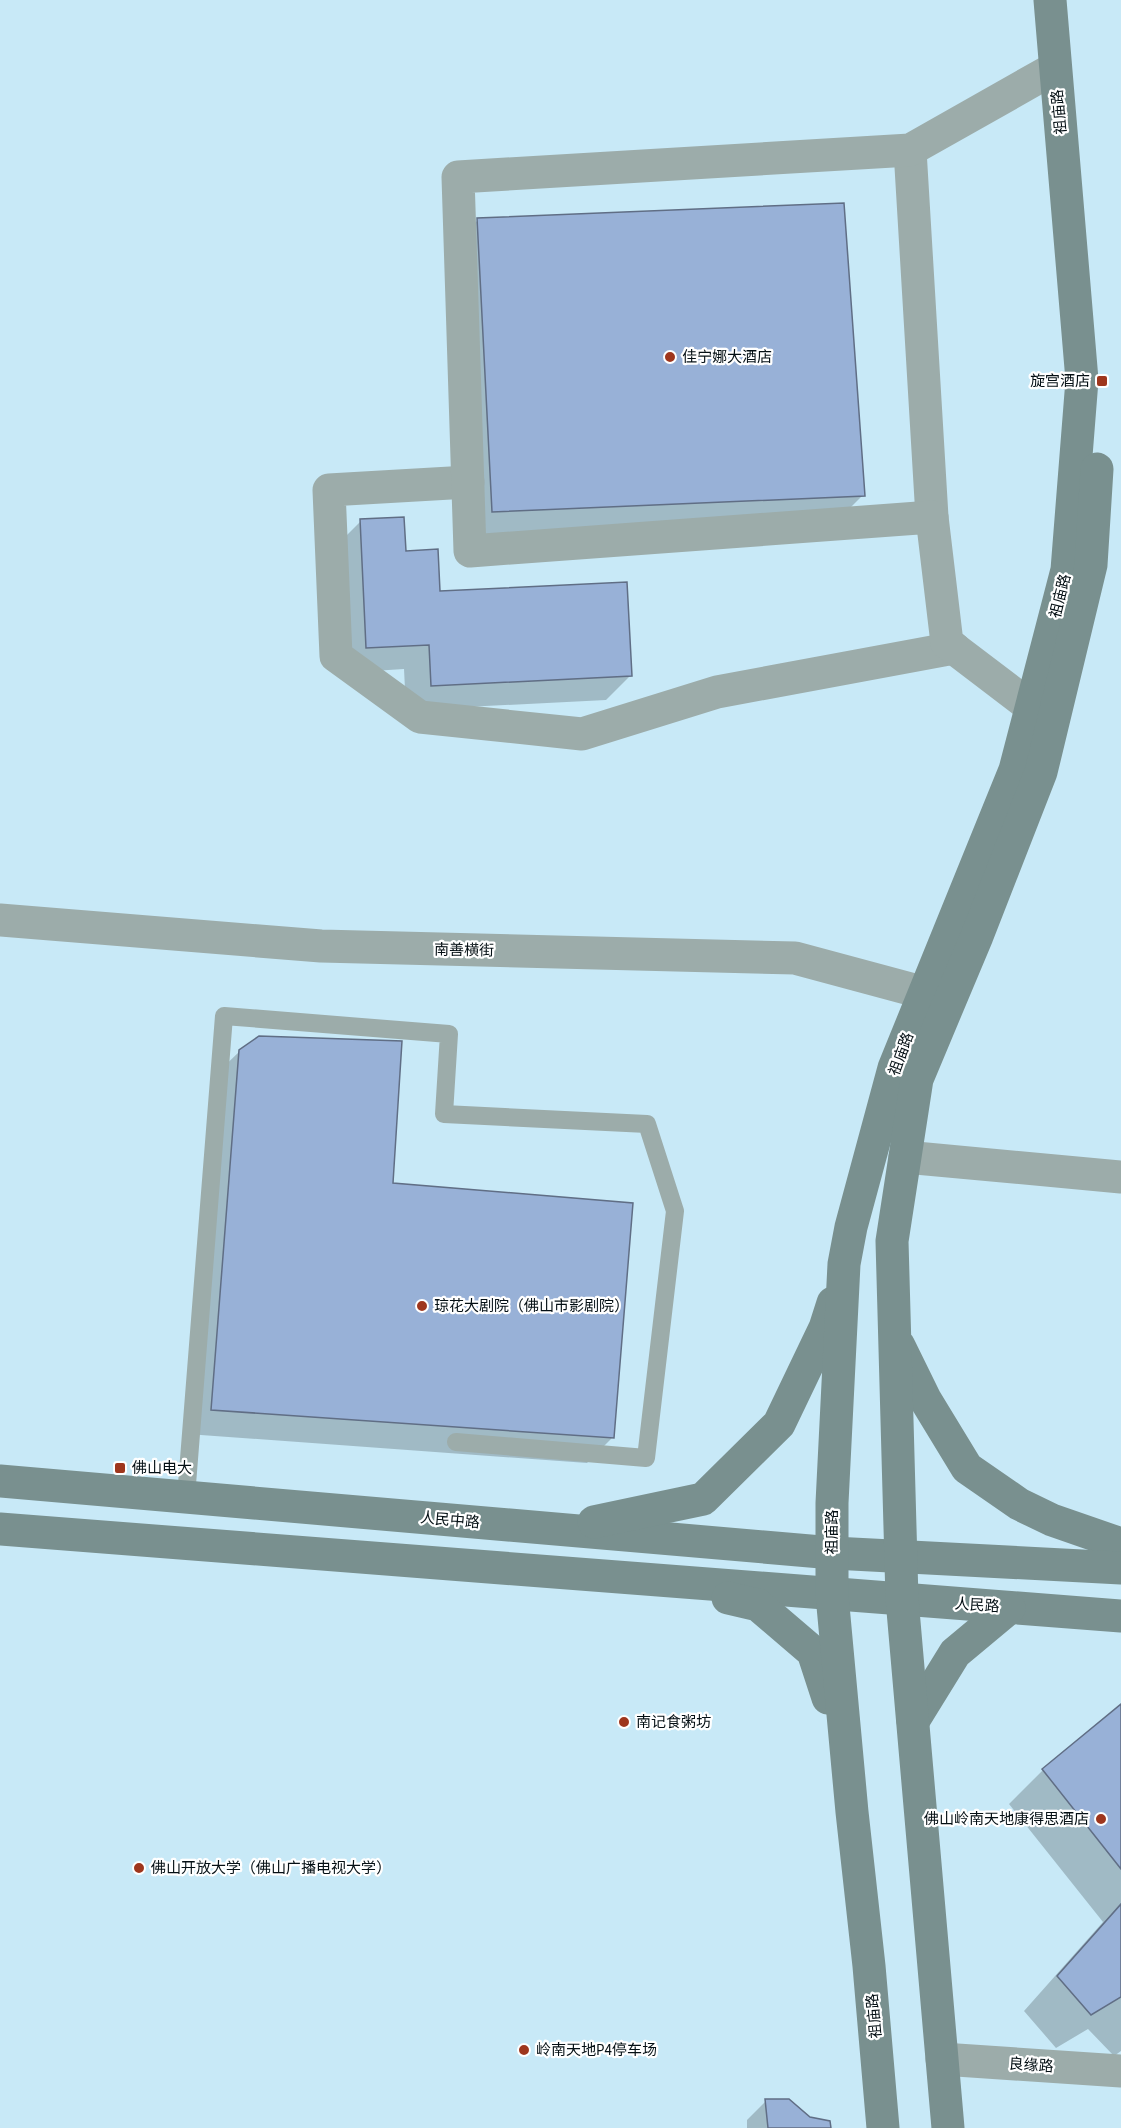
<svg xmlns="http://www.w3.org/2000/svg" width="1121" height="2128" font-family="'Source Sans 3','Noto Sans SC',sans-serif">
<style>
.shadow{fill:#0003}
.building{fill:#98b1d7;stroke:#606e85;stroke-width:1.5}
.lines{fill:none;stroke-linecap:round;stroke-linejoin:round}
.service{stroke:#9cacaa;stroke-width:18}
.minor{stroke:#9cacaa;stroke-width:33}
.tertiary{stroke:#9cacaa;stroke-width:33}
.secondary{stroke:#79908f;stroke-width:33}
.poi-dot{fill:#9e361d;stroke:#fff;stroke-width:2}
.labels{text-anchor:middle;stroke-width:4.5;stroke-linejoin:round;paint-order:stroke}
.street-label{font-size:15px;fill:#040f14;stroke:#fff}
.poi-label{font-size:15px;fill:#040f14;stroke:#fff;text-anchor:start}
</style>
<rect width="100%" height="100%" fill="#c8e9f7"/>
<!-- shadow -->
<g class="shadow">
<path d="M478,220l385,275 -25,25 -370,16 -15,-291z"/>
<path d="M361,521l78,71 192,83 -25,25 -200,10 -2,-41 -62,4 -6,-127z"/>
<path d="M240,1051l152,134 220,253 -25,25 -400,-29 27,-358z"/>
<path d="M1121,1705v346l-7,5 -26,-27 -32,19 -32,-37 79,-89 -94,-118 34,-34z"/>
<path d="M766,2101l43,17 20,10h-82v-8z"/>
</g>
<!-- building -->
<g class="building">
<path d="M844,203l21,293 -373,16 -15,-294z"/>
<path d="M404,517l2,34 32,-2 2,42 187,-9 5,94 -201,10 -2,-41 -63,3 -6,-129z"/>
<path d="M259,1036l143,5 -9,142 240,20 -19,235 -403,-28 28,-360z"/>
<path d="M1121,1704v165l-79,-100z"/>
<path d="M1121,1904v93l-30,18 -34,-39z"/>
<path d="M765,2099h24l21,18 20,4 1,7h-63z"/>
</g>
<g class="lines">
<!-- service -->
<path class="service" d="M186,1497l38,-481 225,18 -5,80 203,10 28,87 -29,247 -190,-16"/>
<!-- minor -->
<g class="minor">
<path d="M910,150l22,367"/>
<path d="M468,482l-139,8 7,166 84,61 162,17 135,-42 237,-44"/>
<path d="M1031,707l-84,-64 -15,-126 -462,34 -12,-374 452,-27 145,-82"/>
<path d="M0,920l321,26 474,12 130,35"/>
<path d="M905,1157l216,20"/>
</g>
<!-- tertiary -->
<path class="tertiary" d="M942,2059l179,12"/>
<!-- secondary -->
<g class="secondary">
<path d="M899,1346l26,53 42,69 52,36 33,16 69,24"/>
<path d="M0,1481l833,72 288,15"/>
<path d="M594,1522l109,-23 76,-75 46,-96 8,-25"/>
<path d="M0,1529l1121,87"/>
<path d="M728,1598l30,7 55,47 15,46"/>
<path d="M913,1721l42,-68 54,-45"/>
<path d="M883,2128l-14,-162 -17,-154 -20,-217v-92l12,-239 7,-37 43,-159 121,-298 52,-200 15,-190 -32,-380"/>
<path d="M948,2128l-46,-529 -10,-358 25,-162 60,-143 64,-164 50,-207 6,-96"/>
</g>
</g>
<!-- markers -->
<g class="poi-dot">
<circle cx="670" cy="357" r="6"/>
<rect x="1096" y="375" width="12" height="12" rx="3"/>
<circle cx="422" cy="1306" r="6"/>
<rect x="114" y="1462" width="12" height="12" rx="3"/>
<circle cx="624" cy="1722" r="6"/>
<circle cx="1101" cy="1819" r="6"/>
<circle cx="139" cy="1868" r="6"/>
<circle cx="524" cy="2050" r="6"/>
</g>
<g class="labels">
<!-- street labels -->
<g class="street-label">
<text transform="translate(1059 112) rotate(-95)" y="5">祖庙路</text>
<text transform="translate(1060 596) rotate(-76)" y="5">祖庙路</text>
<text transform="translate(464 950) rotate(1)" y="5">南善横街</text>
<text transform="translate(901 1054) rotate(-70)" y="5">祖庙路</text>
<text transform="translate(450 1520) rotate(5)" y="5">人民中路</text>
<text transform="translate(832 1532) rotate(-90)" y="5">祖庙路</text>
<text transform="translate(977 1605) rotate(4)" y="5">人民路</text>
<text transform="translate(874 2016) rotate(-95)" y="5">祖庙路</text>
<text transform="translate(1031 2065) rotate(4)" y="5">良缘路</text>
</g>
<!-- poi labels -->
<g class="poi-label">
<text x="682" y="362">佳宁娜大酒店</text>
<text x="1090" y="386" text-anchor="end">旋宫酒店</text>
<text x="434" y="1311">琼花大剧院（佛山市影剧院）</text>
<text x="132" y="1473">佛山电大</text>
<text x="636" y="1727">南记食粥坊</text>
<text x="1089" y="1824" text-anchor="end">佛山岭南天地康得思酒店</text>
<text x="151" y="1873">佛山开放大学（佛山广播电视大学）</text>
<text x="536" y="2055">岭南天地P4停车场</text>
</g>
</g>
</svg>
